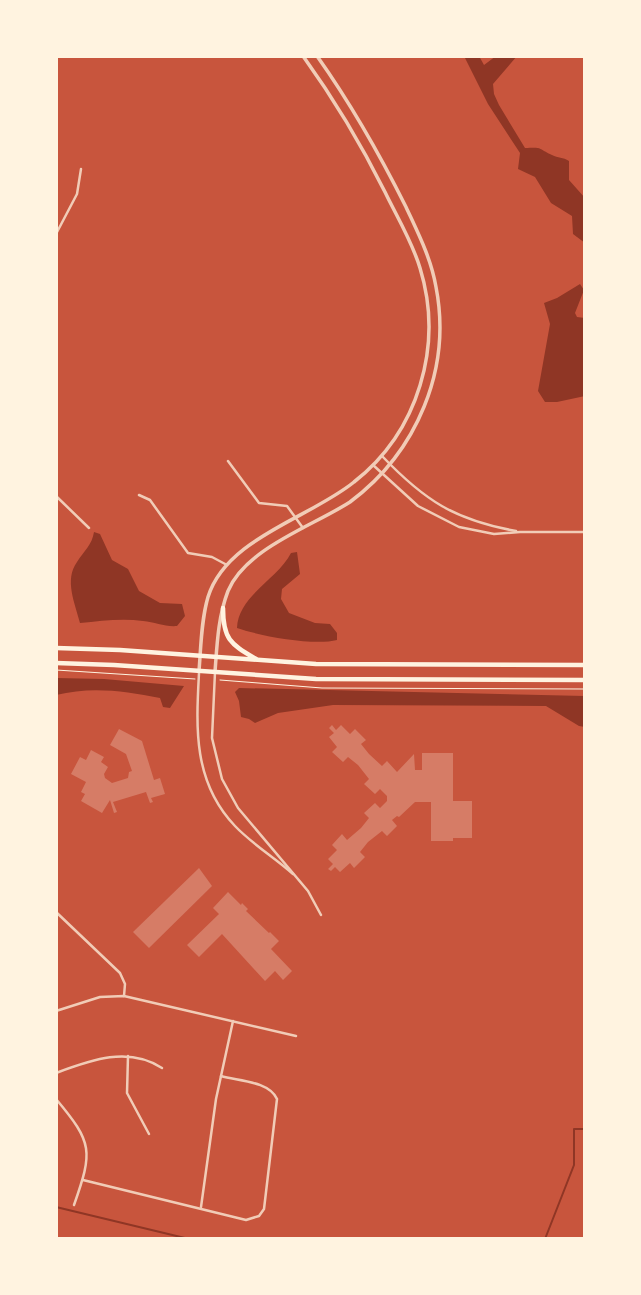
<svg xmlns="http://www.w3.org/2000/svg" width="641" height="1295" font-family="Signika,sans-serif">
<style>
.water{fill:#8f3625}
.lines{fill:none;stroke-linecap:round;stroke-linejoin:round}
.stream{stroke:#8f3625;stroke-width:2}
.building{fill:#d67c66}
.path{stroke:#fff3e0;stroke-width:1}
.minor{stroke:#f1ccb7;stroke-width:2.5}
.tertiary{stroke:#f1ccb7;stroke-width:3.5}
.primary{stroke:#fff3e0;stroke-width:4.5}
</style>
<rect width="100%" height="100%" fill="#c8553d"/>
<!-- water -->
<g class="water">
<path d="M464,56h15l5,9 12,-9h21l-24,28 1,10 5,11 26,43c18,-1 12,0 27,7 6,3 11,2 17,6v19l16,18v45l-12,-9 -1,-18 -21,-13 -16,-26 -17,-8 2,-16 -32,-49z"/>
<path d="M580,284l4,6 -9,23 2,4 8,1v78l-28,6h-12l-7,-11 12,-67 -6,-21 13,-5z"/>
<path d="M94,532l6,2 12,26 16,9 11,22 21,12 22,1 3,12 -8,10c-12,1 -22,-4 -34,-5 -21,-3 -42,0 -63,2 -5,-20 -16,-43 -3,-61 7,-11 15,-17 17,-30z"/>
<path d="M297,552l3,22 -18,15 -1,10 8,14 26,10 15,1 7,9v7c-23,6 -77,-4 -100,-12 1,-32 41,-49 54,-75z"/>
<path d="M56,678l48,1 80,7 -14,22 -7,-1 -3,-9c-35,-7 -69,-12 -104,-3z"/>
<path d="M239,688l346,8v31l-6,-1 -33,-20 -213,-1 -55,8 -23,10 -6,-4 -8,-2 -2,-16 -4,-9z"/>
</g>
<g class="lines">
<!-- stream -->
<g class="stream">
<path d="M56,1207l133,32"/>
<path d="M545,1239l29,-74v-36h11"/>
</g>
</g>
<!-- building -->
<g class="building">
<path d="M332,725l4,5 5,-5 9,9 5,-5 11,11 -5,4 8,10 13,12 5,-5 10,11 17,-18 1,16h7v-17h31v48h19v37h-19v3h-22v-39h-16l-16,15 -2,-1 -5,4 5,6 -10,10 -5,-5 -14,11 -8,10 5,5 -11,11 -4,-5 -10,9 -5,-5 -4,4 -3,-2 5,-5 -5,-5 9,-9 -5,-5 10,-11 5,6 14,-12 8,-10 -5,-5 11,-10 5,5 7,-7v-5l-7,-7 -5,5 -11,-10 5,-5 -11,-14 -10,-8 -5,5 -11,-10 5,-5 -8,-10 5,-4 -5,-5z"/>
<path d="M119,729l23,12 12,39 6,-2 5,16 -14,4 2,4 -3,1 -4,-11 -33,10 4,10 -3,1 -4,-13 -8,13 -21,-12 4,-7 -4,-2 5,-10 -15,-8 9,-17 6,3 5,-10 13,7 -3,5 7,5 -4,7 1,4 7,5 16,-5 1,-6 3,-1 -6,-17 -16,-9z"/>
<path d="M199,868l13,18 -63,62 -16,-16z"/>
<path d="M228,892l13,13 1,-2 6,6 -2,2 23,22 1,-1 9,9 -8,8 21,22 -9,9 -8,-9 -10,10 -43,-47 -23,23 -12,-12 32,-31 -6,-6z"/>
</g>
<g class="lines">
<!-- path -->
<g class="path">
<path d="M56,670l139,9"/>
<path d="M220,680l102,8 263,1"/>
</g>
<!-- minor -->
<g class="minor">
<path d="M56,234l21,-40 4,-25"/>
<path d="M382,456c43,45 73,64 134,75"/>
<path d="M228,461l31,42 28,3 16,22"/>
<path d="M373,465l45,41 41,21 35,7 26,-2h65"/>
<path d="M139,495l11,5 38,53 24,4 15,8"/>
<path d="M56,496l33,32"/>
<path d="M215,672l-3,66 10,41 16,29 70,83 13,24"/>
<path d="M199,673c-3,55 -6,109 36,153 17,18 39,31 58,48"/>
<path d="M56,912l64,61 5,11 -1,12"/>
<path d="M56,1011l44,-14 24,-1 172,40"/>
<path d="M128,1056l-1,37 22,41"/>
<path d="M56,1073c35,-13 72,-27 106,-5"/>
<path d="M56,1099c37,44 37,52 18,106"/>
<path d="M83,1180l163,40 13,-4 5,-7 13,-110c-8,-18 -39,-18 -56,-23"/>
<path d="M201,1207l15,-108 17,-78"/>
</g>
<!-- tertiary -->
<g class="tertiary">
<path d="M199,671c2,-24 2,-50 9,-74 18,-59 102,-79 146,-115 64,-50 90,-136 66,-214 -8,-27 -23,-51 -35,-76 -24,-48 -51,-93 -82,-136"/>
<path d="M215,672c2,-27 3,-55 13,-81 18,-43 85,-65 122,-89 67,-50 102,-133 86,-215 -5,-29 -18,-54 -30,-80 -26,-52 -55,-103 -89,-151"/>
</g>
<!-- primary -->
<g class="primary">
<path d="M223,608c0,32 8,36 33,51"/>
<path d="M56,648l64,2 196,14 269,1"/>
<path d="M56,663l58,2 202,14 269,1"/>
</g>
</g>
<!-- border -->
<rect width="641" height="1295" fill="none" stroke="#fff3e0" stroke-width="116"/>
</svg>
